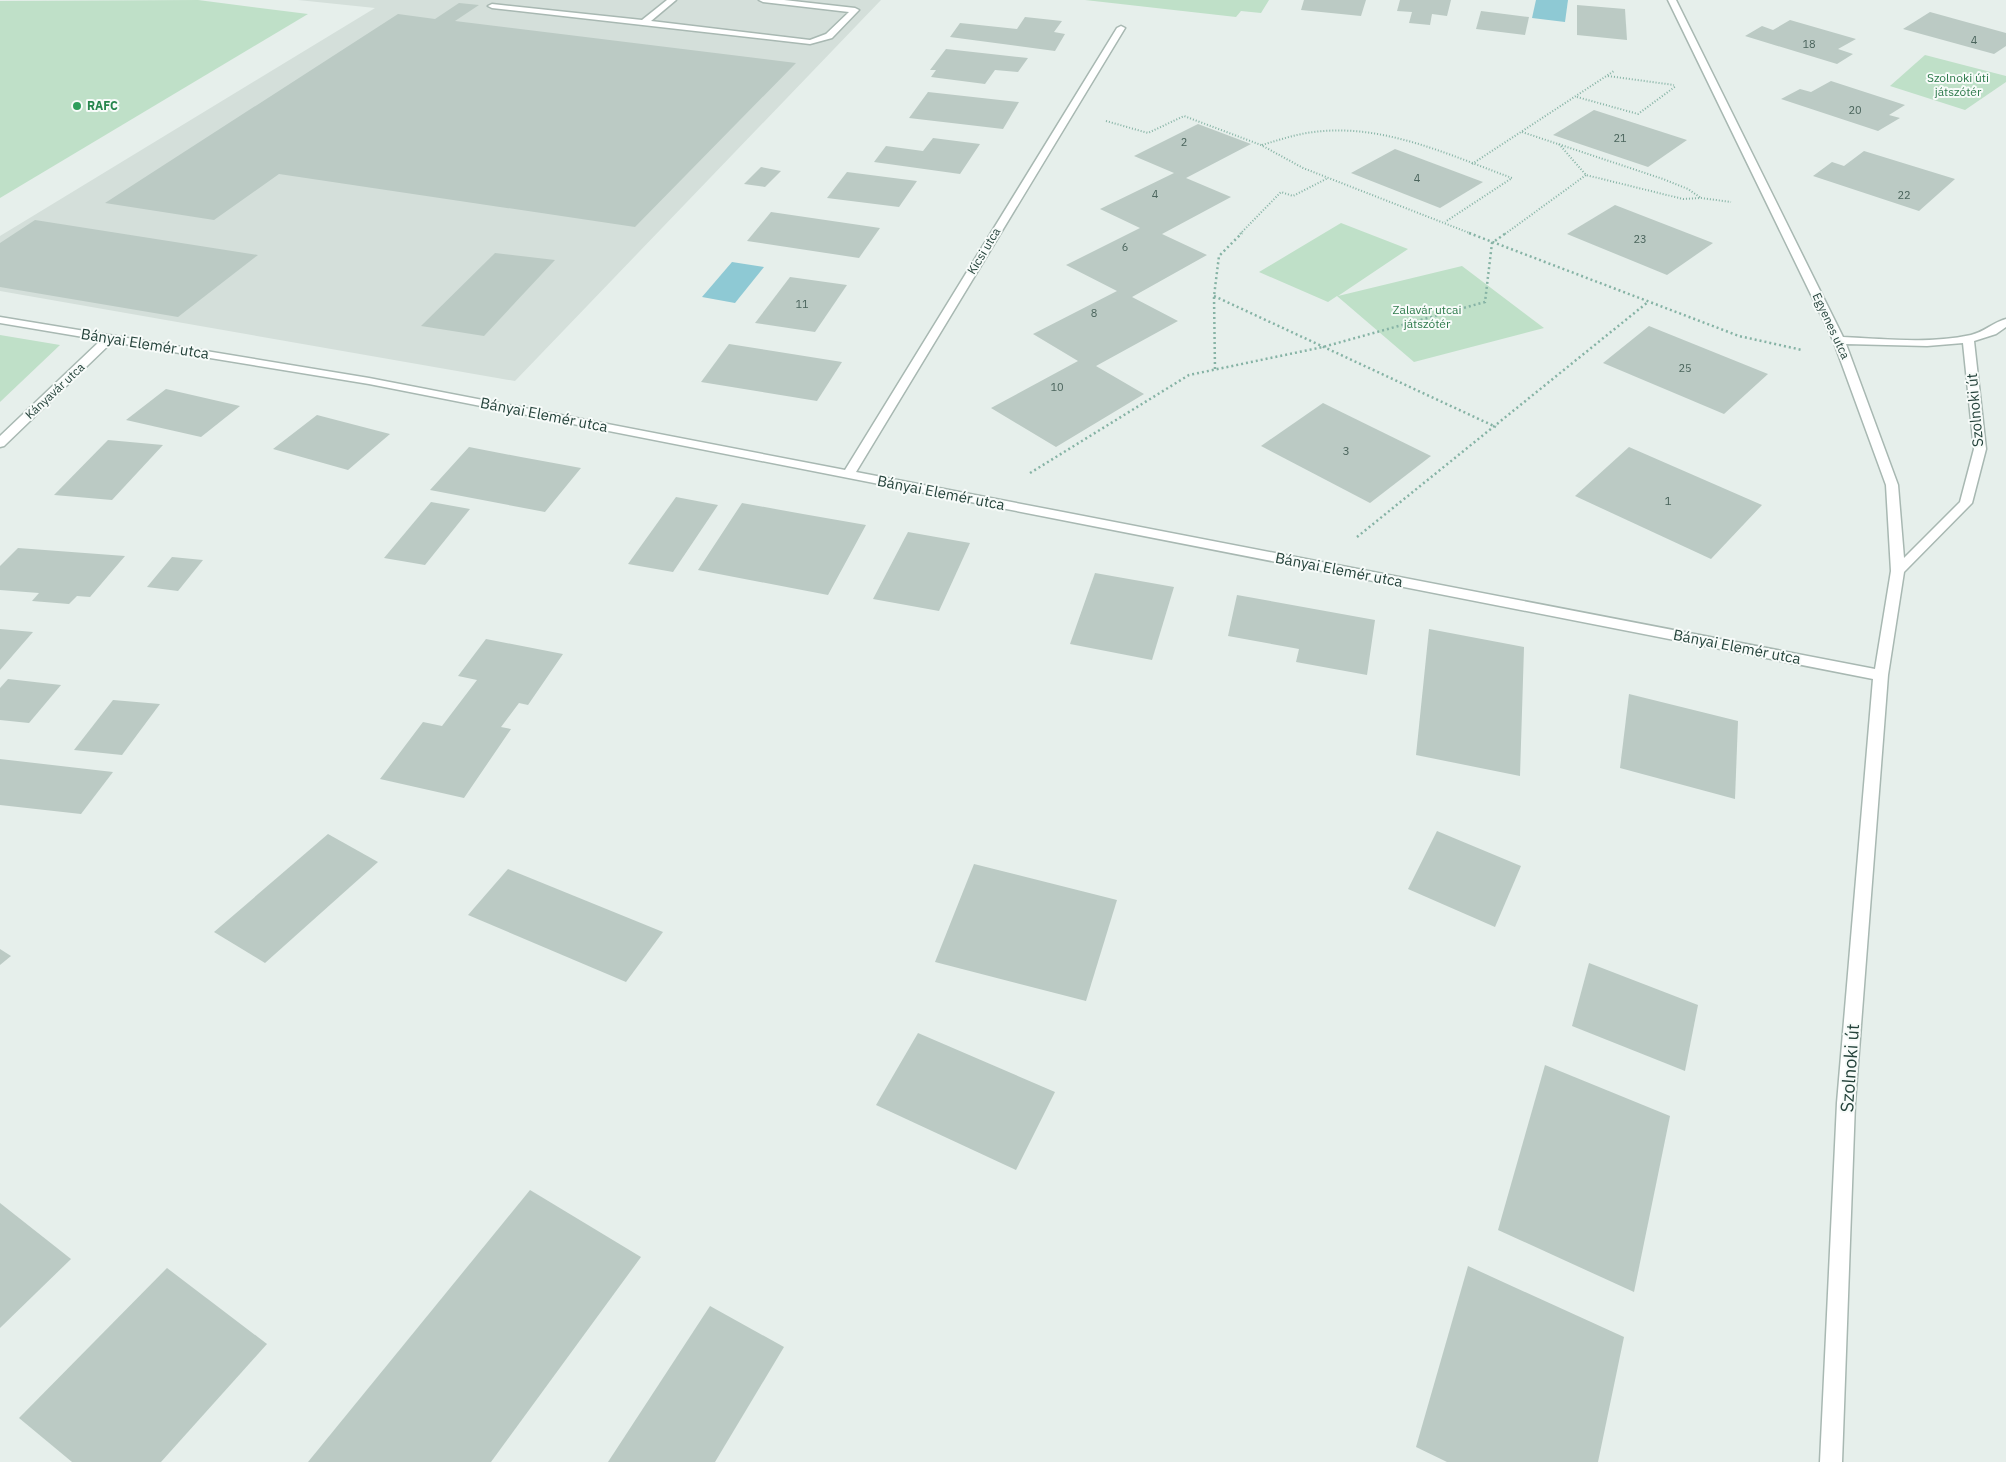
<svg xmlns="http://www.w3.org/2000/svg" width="2006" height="1462" font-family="'IBM Plex Sans',sans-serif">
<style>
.built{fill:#d4dfda}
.green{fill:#bfe0c8}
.water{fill:#8ec9d4}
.building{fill:#bbcac4}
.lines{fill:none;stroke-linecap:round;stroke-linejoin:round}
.lane-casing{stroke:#a8b8b2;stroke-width:3}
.street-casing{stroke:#a8b8b2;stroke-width:3}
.path-far1{stroke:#86b3a5;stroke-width:2;stroke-dasharray:1 2;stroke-linecap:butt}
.path{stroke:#86b3a5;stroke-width:2.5;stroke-dasharray:2 3;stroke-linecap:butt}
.lane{fill:#fff;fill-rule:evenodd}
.street{fill:#fff;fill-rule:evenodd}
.leisure-dot{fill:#2e9e5b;stroke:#f7fbf9;stroke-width:2}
.labels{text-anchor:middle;stroke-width:4;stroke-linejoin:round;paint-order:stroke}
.far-number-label{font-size:11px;fill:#4a645c}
.far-park-label{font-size:12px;fill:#2d7a4b;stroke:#f7fbf9}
.far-leisure-label{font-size:12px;font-weight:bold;fill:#27864d;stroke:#f7fbf9;text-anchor:start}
.far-street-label{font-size:12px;fill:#24423a;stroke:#f7fbf9}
.number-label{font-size:12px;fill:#4a645c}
.street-label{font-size:15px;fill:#24423a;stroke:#f7fbf9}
.near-street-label{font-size:18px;fill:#24423a;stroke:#f7fbf9}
</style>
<rect width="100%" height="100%" fill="#e6efeb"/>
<!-- built -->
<path class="built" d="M298,0h583l-366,381 -515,-90v-55l375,-228z"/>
<!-- green -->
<g class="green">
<path d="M198,0l110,14 -308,184v-197z"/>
<path d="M1085,0h184l-8,13 -20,-2 -5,6z"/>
<path d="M1925,55l81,21v6l-41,28 -75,-24z"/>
<path d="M1341,223l67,26 -70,47 124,-30 82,62 -130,34 -77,-66 -9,6 -69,-30z"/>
<path d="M0,335l60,10 -60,57z"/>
</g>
<!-- water -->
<g class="water">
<path d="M1536,0h32l-3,22 -33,-4z"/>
<path d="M732,262l32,5 -29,36 -33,-6z"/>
</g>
<!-- building -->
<g class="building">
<path d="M1304,0h62l-5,16 -60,-6z"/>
<path d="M1400,0h51l-4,16 -15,-2 -2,11 -21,-2 3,-11 -15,-1z"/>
<path d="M459,3l20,2 -24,16 341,42 -161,164 -356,-53 -65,46 -109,-17 293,-189 37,5z"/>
<path d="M1577,5l48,4 2,31 -50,-5z"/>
<path d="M1481,11l48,6 -4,18 -49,-6z"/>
<path d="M1930,12l76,21v13l-12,8 -91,-25z"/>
<path d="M1025,17l37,4 -8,11 11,2 -10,17 -105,-14 10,-14 57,6z"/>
<path d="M1790,20l66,19 -18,10 15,5 -16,10 -92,-28 17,-10 11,4z"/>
<path d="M946,49l82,9 -10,14 -23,-2 -10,14 -54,-7 5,-7h-6z"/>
<path d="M1831,81l74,24 -16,10 11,3 -22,13 -97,-32 19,-10 11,3z"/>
<path d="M928,92l91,10 -16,27 -94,-11z"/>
<path d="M1594,110l93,30 -39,27 -95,-32z"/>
<path d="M1198,124l53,20 -65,34 45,19 -69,37 45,21 -75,42 46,24 -82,45 48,28 -88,53 -65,-39 87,-47 -45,-27 84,-43 -51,-26 74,-37 -40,-19 74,-36 -40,-17z"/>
<path d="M933,138l47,6 -20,30 -86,-12 12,-16 37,5z"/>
<path d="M1395,149l88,33 -43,26 -89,-35z"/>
<path d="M1864,151l91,28 -36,32 -106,-35 19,-14 12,4z"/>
<path d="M761,167l20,4 -16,16 -21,-3z"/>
<path d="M847,172l70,9 -18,26 -72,-9z"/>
<path d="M1615,205l98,38 -46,32 -100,-41z"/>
<path d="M771,212l109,16 -21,30 -112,-17z"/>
<path d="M35,220l223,35 -80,62 -178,-30v-44z"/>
<path d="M495,253l60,7 -71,76 -63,-10z"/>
<path d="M790,277l57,8 -32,47 -60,-9z"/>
<path d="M1649,326l119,48 -44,40 -121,-51z"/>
<path d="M729,344l113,18 -25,39 -116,-19z"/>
<path d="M166,389l74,17 -39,31 -75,-17z"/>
<path d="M1323,403l108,53 -61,47 -109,-57z"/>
<path d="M317,415l73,19 -42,36 -75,-21z"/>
<path d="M108,440l55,5 -51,55 -58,-5z"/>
<path d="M469,447l52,10 60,11 -36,44 -115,-22z"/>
<path d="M1629,447l133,58 -51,54 -136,-63z"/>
<path d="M676,497l42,8 -45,67 -45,-8z"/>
<path d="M431,502l39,7 -45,56 -41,-7z"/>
<path d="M742,503l61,11 63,11 -38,70 -130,-25z"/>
<path d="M908,532l62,11 -31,68 -66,-12z"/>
<path d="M18,548l107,8 -35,41 -13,-1 -8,8 -37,-3 7,-8 -39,-3v-24z"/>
<path d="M172,557l31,3 -25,31 -31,-4z"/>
<path d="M1095,573l79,14 -22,73 -82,-16z"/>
<path d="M1237,595l138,25 -8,55 -71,-13 3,-13 -71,-13z"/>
<path d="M0,629l33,3 -33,38z"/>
<path d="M1429,629l95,18 -4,129 -104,-21z"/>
<path d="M486,639l77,15 -35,51 -9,-2 -18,24 10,2 -47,69 -84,-19 43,-57 19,4 35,-46 -19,-4z"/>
<path d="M8,679l53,6 -32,38 -29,-3v-32z"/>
<path d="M1629,694l109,27 -3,78 -115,-31z"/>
<path d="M113,700l47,4 -38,51 -48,-5z"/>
<path d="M0,759l113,13 -32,42 -81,-9z"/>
<path d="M1437,831l84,35 -26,61 -87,-38z"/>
<path d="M328,834l50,28 -113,101 -51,-31z"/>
<path d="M974,864l143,36 -31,101 -151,-39z"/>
<path d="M508,869l155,63 -37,50 -158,-67z"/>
<path d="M0,949l11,7 -11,9z"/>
<path d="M1589,963l109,42 -13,66 -113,-45z"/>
<path d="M918,1033l137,59 -39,78 -140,-65z"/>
<path d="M1545,1065l125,51 -36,176 -136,-62z"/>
<path d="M530,1190l111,67 -150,205h-183z"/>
<path d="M0,1203l71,56 -71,69z"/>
<path d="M1468,1266l156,71 -26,125h-151l-31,-15z"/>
<path d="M167,1268l100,76 -106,118h-89l-53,-44z"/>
<path d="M710,1306l74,41 -69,115h-107z"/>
</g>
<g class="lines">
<!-- lane casing -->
<g class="lane-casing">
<path id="lane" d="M667,0h9l-25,21 159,19 16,-6 23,-22 -86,-10 -4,-2h25l71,8 4,2 -27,28 -22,6 -318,-36 -4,-2 4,-2 150,16z"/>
</g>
<!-- street casing -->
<g class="street-casing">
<path id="street" d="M1668,0h8l167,337c42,2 87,7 128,-2 13,-3 23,-13 35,-16v8l-10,7 -22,7 12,108 -14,54 -68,69 -16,103 -33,428 -13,359h-22l17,-359 36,-424 -1504,-295 -257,-42 -108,104 -4,1v-11l101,-96 -101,-17v-6l369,61 476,92 272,-442 4,-2 4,2 -269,444 1019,197 16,-98 -5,-86 -53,-145zM1963,343l11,106 -14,53 -56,56 -6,-73 -52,-141 81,2z"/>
</g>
<!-- path-far1 -->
<g class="path-far1">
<path d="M1608,76l66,9"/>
<path d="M1577,97l61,17 38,-28"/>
<path d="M1106,121l42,12 36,-17 77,29 42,23 169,66"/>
<path d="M1522,132l141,47 25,10 13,9"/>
<path d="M1559,144l27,31 97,24 18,-1 30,4"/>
<path d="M1262,145c17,-5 34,-11 52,-13 69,-9 135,23 198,46l-67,44"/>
<path d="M1472,164l142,-93"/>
<path d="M1240,234l41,-42 12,4 35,-18"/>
<path d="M1505,234l81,-59"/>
</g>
<!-- path -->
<g class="path">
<path d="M1469,233l270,103 63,14"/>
<path d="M1214,296l282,131"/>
<path d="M1215,369l-1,-73 5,-40 23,-23"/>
<path d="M1030,473l159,-98 134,-28 162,-45 7,-59 14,-10"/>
<path d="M1357,537l291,-235"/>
</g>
<!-- lane -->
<use href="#lane" class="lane"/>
<!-- street -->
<use href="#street" class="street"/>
</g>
<!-- markers -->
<circle class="leisure-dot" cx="77" cy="106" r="5"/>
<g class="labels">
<!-- far-number labels -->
<g class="far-number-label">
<text x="1974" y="44">4</text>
<text x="1809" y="48">18</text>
<text x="1855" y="114">20</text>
<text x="1620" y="142">21</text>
<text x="1184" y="146">2</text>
<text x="1417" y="182">4</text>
<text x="1155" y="198">4</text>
<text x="1904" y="199">22</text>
<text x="1640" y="243">23</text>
<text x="1125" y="251">6</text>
<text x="802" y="308">11</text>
<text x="1094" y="317">8</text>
<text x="1685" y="372">25</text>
<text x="1057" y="391">10</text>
</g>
<!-- far-park labels -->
<g class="far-park-label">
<text x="1958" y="82">Szolnoki úti<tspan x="1958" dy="14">játszótér</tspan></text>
<text x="1427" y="314">Zalavár utcai<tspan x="1427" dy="14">játszótér</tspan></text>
</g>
<!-- far-leisure labels -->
<g class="far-leisure-label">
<text x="87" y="110">RAFC</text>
</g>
<!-- far-street labels -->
<g class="far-street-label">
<text transform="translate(984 251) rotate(-59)" y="4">Kicsi utca</text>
<text transform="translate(1831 326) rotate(65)" y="4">Egyenes utca</text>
<text transform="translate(55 391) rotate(-43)" y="4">Kányavár utca</text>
</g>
<!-- number labels -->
<g class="number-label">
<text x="1346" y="455">3</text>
<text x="1668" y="505">1</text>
</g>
<!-- street labels -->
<g class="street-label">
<text transform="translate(145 344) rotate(9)" y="5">Bányai Elemér utca</text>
<text transform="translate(1975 410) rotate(-95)" y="5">Szolnoki út</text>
<text transform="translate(544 415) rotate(11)" y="5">Bányai Elemér utca</text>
<text transform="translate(941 493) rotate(11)" y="5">Bányai Elemér utca</text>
<text transform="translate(1339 570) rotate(11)" y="5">Bányai Elemér utca</text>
<text transform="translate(1737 647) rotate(11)" y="5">Bányai Elemér utca</text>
</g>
<!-- near-street labels -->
<g class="near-street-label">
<text transform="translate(1850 1068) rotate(-86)" y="6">Szolnoki út</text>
</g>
</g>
</svg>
